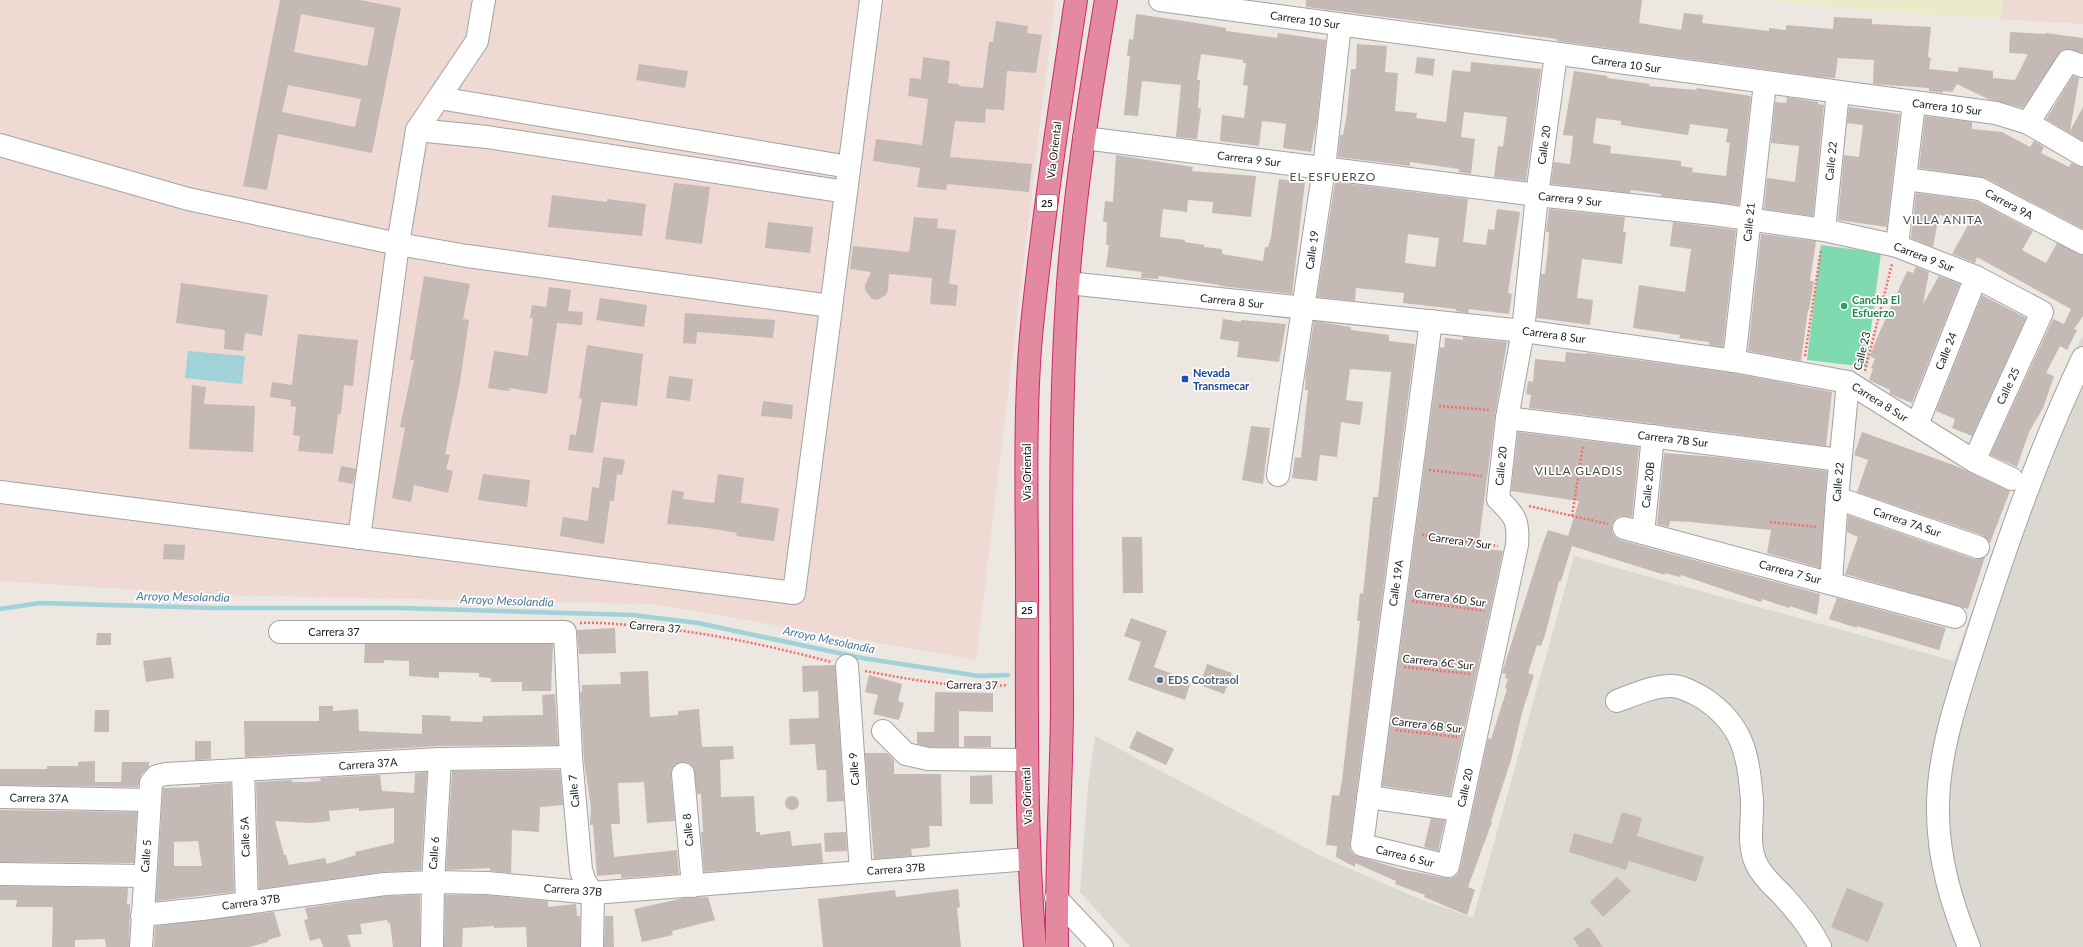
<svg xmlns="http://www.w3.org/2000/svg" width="2083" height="947" font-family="Lato,sans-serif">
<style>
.military{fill:#eed9d3}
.airport{fill:#dbd8d2}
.farmland{fill:#ebebcc}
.pitch{fill:#80dab0}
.water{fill:#a1d1d9}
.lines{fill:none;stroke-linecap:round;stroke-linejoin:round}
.stream{stroke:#a1d1d9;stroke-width:4.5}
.building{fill:#c4b9b4;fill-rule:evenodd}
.minor-casing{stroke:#a2a2a2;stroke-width:24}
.highway-casing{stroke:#cf286e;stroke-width:24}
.path{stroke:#f56d69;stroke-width:2.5;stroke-dasharray:2 2;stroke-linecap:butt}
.minor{stroke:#fff;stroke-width:22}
.highway{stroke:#e389a0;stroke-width:22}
.leisure-dot{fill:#2e9e5b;stroke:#fff;stroke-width:1.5}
.transit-dot{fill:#1a4fb4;stroke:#fff;stroke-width:1.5}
.service-dot{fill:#5c6f8a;stroke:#fff;stroke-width:1.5}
.labels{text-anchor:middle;stroke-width:3.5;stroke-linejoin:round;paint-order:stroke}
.shield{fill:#fff;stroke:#5f5f5f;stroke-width:1}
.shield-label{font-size:10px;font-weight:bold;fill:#1b1b1b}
.street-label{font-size:11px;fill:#1b1b1b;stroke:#fff}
.leisure-label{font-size:11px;font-weight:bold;fill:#27864d;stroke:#fff;text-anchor:start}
.transit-label{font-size:11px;font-weight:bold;fill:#164399;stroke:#fff;text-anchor:start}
.service-label{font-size:11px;font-weight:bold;fill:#4e5e75;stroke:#fff;text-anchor:start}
.neighbourhood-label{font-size:12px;letter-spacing:1px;fill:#4e4e4e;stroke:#fff}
.water-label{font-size:12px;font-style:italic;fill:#487a9f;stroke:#fff}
</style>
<rect width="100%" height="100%" fill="#ece7e0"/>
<!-- military -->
<g class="military">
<path d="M0,0h1055l-79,660 -323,-56 -436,-9 -217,-14z"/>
<path d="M2004,0h79v24l-83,-5z"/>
</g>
<!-- airport -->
<path class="airport" d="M2083,335v612h-953l-50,-55 8,-106 7,-50 228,121 92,40 58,21 101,-362 380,105 64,-178 25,-63z"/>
<!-- farmland -->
<path class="farmland" d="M1763,0h241l-4,19 -123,-8z"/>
<!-- pitch -->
<path class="pitch" d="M1821,245l60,8 -15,114 -59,-7z"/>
<!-- water -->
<path class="water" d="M188,351l57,5 -3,28 -57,-6z"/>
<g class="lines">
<!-- stream -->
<path class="stream" d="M0,609l40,-6 175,5h185l233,7 65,8 164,35 117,18 29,-1"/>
</g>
<!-- building -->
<g class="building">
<path d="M280,0h80l41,8 -29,145 -94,-19 -11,56 -24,-4zM301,14l74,14 -8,38 -73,-14zM288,85l73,14 -6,28 -73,-15z"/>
<path d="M1306,0h336l-3,23 42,7 3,-17 19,2 -1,8 67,8v-3l17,2v-5l47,4 1,-12 38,2v5l59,3 -3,30 3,1 -2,11 29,3 1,-5 34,4v7l22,2 13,-26 -19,-1 1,-21 35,2 1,-1 37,5v15l-16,-4 -6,2 -38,57 -35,-9 -31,-15 -5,8 -9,-1v2l-14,-2v-3l-56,-4 1,-24 -36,-2 -3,20 -15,-1 -263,-36v-2l-251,-32z"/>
<path d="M1136,14l48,7 42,7v3l51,7 1,-5 48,7 -9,81 -6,31 -28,-4 3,-24 -24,-3 -3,25 -39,-5 2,-26 22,3 4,-32 -5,-1 3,-22h-3v-3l-42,-6 -4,26h3l-2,28 3,1 -4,30 -21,-2 5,-52 -39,-4 -4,35 -14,-1 6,-59h-3l2,-17 4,1z"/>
<path d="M996,21l32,5 -1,7 15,2 -6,38 -29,-2 -3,39 -18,-1 -1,14 -30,-2 -5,36 82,7 -3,28 -82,-8 -1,6 -29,-3 3,-19 -47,-7 3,-22 46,6 6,-46 -20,-3 2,-18 11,1 2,-22 27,4 -2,22 11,1v2l24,2 6,-46h4z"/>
<path d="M1357,44l30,2 -2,26 13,1 -3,38 22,2 -1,5 30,4 6,-52 18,2 1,-10 70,7 -15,112 -32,-4 4,-31 5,1 4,-30 -43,-5 -3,25 14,2 -4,35 -13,-2 1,-3 -49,-7v4l-72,-9 2,-22h3l4,-22 4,-44h5z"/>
<path d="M1417,57l18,2 -2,17 -18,-3z"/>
<path d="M639,64l49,7 -3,17 -49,-8z"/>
<path d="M1574,71l33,5v2l43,6 -1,2 47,4 1,-2 54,8 -12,109 -78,-9v-2l-30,-4 -1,3 -79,-9 3,-22 16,2 3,-28 -10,-1zM1596,118l25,3v4l67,10 2,-11 38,5 -2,13 4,1 -4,33 -34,-4 1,-4 -12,-2v-5l-71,-8 1,-7 -18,-3z"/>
<path d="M2073,76l6,2 -9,53 13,-24v34l-37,-22z"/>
<path d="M1787,97l31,5v2l6,1 -11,111 -49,-7 3,-31 28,4 4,-36 -28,-3 4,-41 11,1z"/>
<path d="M1849,107l51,7 -13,113 -49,-7 6,-65 15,2 4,-32 -16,-2z"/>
<path d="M1925,116l47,6v7l30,3 28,15 4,-6 10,6 -3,6 28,14 2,-4 12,4v62l-97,-51 -67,-10z"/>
<path d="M1116,155l77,12 -1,4 64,5 -5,41 -39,-4 1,-11 -25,-2 -1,12 -24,-3 -3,28 25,3v2l19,3v2l18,2v5l41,7 2,-14h3l3,-10 8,-58 26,3 -13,112 -72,-8v-1l-61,-9 -1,3 -17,-1 1,-6 -36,-5 3,-22h-3l1,-23h-4l2,-21 8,1z"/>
<path d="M1335,182l133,17 -5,43 23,3 2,-16 6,1 3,-21 23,3 -12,81 4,1 -3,20 -40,-5 -1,4 -12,-2v-2l-53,-6 1,-10 -48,-5 -1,13 -38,-4zM1408,234l31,4 -4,29 -30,-4z"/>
<path d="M674,183l36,4 -8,57 -37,-5z"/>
<path d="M1916,193l60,8 57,30 -11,19 24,13 11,-20 26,12v61l-9,13 3,1 -10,20 -7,-4 -14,27 8,3 -11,32 -14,24 -12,35 -27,-12 63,-136 11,5 7,-15 -94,-52 -2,6 -23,-9 19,-34 -32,-5 -6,32 -22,-9z"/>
<path d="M552,195l55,7v-3l39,5 -4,32 -94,-9z"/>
<path d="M1549,209l76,8 -2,15h3l-4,32 -40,-5 -5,39 16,2 -3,25 -53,-7 4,-44h4l3,-25 1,-17h-3z"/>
<path d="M914,217l24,2 -1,9 19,2 -7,54 9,1 -2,21 -26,-2 2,-26 -43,-4 -1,16 -2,5 -9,5 -5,-1 -7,-9v-5l6,-13 -21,-3 3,-23 56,6z"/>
<path d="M768,222l45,5 -3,26 -45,-5z"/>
<path d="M1673,222l63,8 -13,117 -14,-2v-3l-30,-4 1,-3 -47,-7 6,-43 46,7 6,-43 -21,-3z"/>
<path d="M1761,234l55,7 -6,40h4l-5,29h-1l-7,51 -53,-10z"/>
<path d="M1916,267l13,5 -6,32 16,-28 21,8 -48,119 -22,-9v-4l-21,-10 4,-11 -2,-1 4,-9 -5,-3 7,-18 30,-67 6,2z"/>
<path d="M424,276l46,8 -7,35 6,1 -9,62 -15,72 5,1 -4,14 7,2 -5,22 -34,-8 -3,17 -19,-4 13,-70 -5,-1 14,-67h-4z"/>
<path d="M181,283l87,12 -6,41 -17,-3 -2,18 -19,-2 1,-19 -49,-7z"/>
<path d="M549,287l22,3 -3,21 15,1 -1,13 -25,-2 -10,71 -38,-6v3l-21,-3 6,-37 34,5 5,-38h-3l2,-13 14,2z"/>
<path d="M1982,295l44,23 -54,118 -20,-8 3,-9 -19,-8z"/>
<path d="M600,298l47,7 -3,22 -48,-7z"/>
<path d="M685,313l90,7 -2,18 -76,-6 -1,12 -13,-1z"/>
<path d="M1223,319l18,3v-2l45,4 -7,38 -42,-5 2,-15 -19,-3z"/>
<path d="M1314,321l37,6v3l38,5v6l26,3 -65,499v7l4,5 46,14 45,9h7l5,-3 3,-6 28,-131 3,1 16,-50 -2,-1 3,-9 -3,-1 1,-4 -4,-1 40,-127 6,-16 20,6 11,-35 -68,-10 7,-59 121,15 -7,70 -12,-1 -5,3 -3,6v7l3,5 5,3 200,54 -3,21 -27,-9 -1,2 -27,-9 -1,3 -80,-27 -1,2 -15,-4v2l-93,-29 -11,35h-2l-14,54 -4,11 -4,-1 -9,28 6,2 -12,38 -11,47 -20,61 1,1 -24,65 7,3 -8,25 -43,-18 1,-2 -30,-11 1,-3 -41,-18v4l-19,-10 1,-11 -11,-1 6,-50 7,1 3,-15 18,-160h-3l3,-28 3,1 10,-97h5l13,-125 -41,-3 -4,31 17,2 -3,23 -19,-3 -4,35 -17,-2 -3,26 -25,-3 3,-21 6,1 7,-68h-3l1,-18z"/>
<path d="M298,334l60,6 -5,46 -9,-1 -3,29h-3l-5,40 -35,-3 2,-15 -7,-1 3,-28 -6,-1 1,-6 -21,-3 2,-15 20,3z"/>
<path d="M1463,337l44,5 -12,74 -17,132 25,3 -53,245 -68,-10 58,-439 4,1 1,-10 18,2z"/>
<path d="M587,345l56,9 -6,52 -36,-4 -8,51 -25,-3 2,-16 6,1 6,-36 -3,-1z"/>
<path d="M1566,352l20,2v-1l146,20 100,19 -6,54 -297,-38 2,-13 -5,-1 2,-13 5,1 2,-23 30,3z"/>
<path d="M669,376l24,3 -3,22 -24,-3z"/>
<path d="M192,385l14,2 -2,17 51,2 -2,46 -64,-3z"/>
<path d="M763,401l30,4 -1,14 -31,-3z"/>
<path d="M1251,426l19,2 -7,56 -21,-4z"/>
<path d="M1862,432l94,34 54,25 -20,52 -8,-8 -125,-43 11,-32 -14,-5z"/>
<path d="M1664,453l52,4 111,14 -7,97 -53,-15 4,-23 -81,-8 -20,-1 -1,6 -12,-3z"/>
<path d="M603,457l22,3 -3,15 -5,-1 -3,27h-4l-6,43 -44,-8 3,-19 25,4 4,-34 7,1z"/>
<path d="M341,466l15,3 -3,15 -15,-3z"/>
<path d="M483,474l47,6 -3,27 -49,-7z"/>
<path d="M718,474l26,4 -3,25 38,5 -5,33 -38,-5 1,-3 -29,-5 -41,-4 5,-34 12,2 -1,7 31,4z"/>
<path d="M1848,515l126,44 11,-2 -17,52 -123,-35 13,-37 -11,-5z"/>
<path d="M1122,537h20l1,56h-20z"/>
<path d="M164,544l21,1 -1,15 -21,-1z"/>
<path d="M1837,598l109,30 -7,22 -82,-24v2l-28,-9z"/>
<path d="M1131,618l36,13 -13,36 37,14 -6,19 -57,-20 13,-38 -17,-6z"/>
<path d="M615,628l1,25 -37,1 -2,-24z"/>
<path d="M97,633h14v12h-15z"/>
<path d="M365,644h188l-2,47h-29v-9h-31v-4l-12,-1v-4l-40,-1v6l-30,-2v-15l-25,-1v3h-20z"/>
<path d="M171,657l3,21 -28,4 -3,-21z"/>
<path d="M1207,664l25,9 -8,21 -24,-9z"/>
<path d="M835,665l9,136 -17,1 -1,-32h-9l-2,-26 -25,1 -1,-26 30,-1 -1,-27 -15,1 -1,-26z"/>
<path d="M648,671l2,46 28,-2v-4l21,-2 3,38 31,-1 1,13 -14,1 1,37 33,-1 2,36h4v3l30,-4 2,15 29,-3 2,20 -119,9 -3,-40h2l-2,-38h-4l-4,-27 -4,-4 -7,-1 -6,2 -4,5 -1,6 4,46 -28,2 -3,-41 -26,1 2,41h-9l3,33 63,-7 2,24 -58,4v-4l-24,2 -4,-51h-3l1,-18 -7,-46 -4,-69h2v-7l39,-1 -1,-12z"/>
<path d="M869,675l33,9 -4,17 6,2 -5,17 -26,-6 5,-19 -13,-3z"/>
<path d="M935,692l58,1v19l-34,-1v36h-30l-12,-3v-12h17z"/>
<path d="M555,694l3,51 -118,1 -195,11 -1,-36h75v-15h14v5l25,-2 1,22 63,3v-19l29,1 -1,5 32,1 1,-6 60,-1 -1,-20z"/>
<path d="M95,710h14v22h-15z"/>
<path d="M1137,731l37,18 -8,16 -37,-17z"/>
<rect x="964" y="736" width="27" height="11"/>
<path d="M195,741h16v18l-16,1z"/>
<path d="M865,753h22l7,7v14h47l1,52h-13l1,21 -19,2 1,7 -38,3z"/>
<path d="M95,761v21h26l1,-20h27v5l-8,8 -3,12 -138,-2v-16h47v-3h31v-4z"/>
<path d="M560,770l3,35 -23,2 -1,25 -27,-2 -1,43 -21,-2v-3l-44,2 6,-99z"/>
<path d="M427,772l-6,98 -38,2 -124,17 -3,-107 36,-2v2h15l14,-1 -1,-3 60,-3 2,16 32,2 1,-20zM359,808v3l35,-3v35l-39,9 1,3 -29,9 -2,-6 -36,7 -3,-10h-2l-9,-34 36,2 19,-2 -1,-10z"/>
<path d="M992,775l1,29h-23v-28z"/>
<path d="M231,783l3,109 -78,9 7,-113 37,-1v-2zM198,841l4,25h-28v-24z"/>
<circle cx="792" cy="803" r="7"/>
<path d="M0,810l137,2 -3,51 -134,-1z"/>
<path d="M1622,812l20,6 -5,18 67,21 -8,25 -67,-21 -3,9 -57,-18 5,-19 38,11z"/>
<path d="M1431,818l14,2 -7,31 -14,-4z"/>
<path d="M846,832l1,19 -22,1 -1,-19z"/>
<path d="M1617,877l14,14 -28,26 -13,-15z"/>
<path d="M0,886l128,2 -1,16h3l-1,43h-23l-1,-8 -30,1v7h-23l1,-40h-37l1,-7h-17z"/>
<path d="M1847,888l37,15 -16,39 -37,-15z"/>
<path d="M958,889l2,18 -3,1 4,39h-138l-5,-48 77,-9 1,7z"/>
<path d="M420,895v52h-27l-3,-24h-2l-1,-3 -27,4 2,10 -15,1 4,12h-28l-3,-9 -10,3 -6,-21 4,-1 -3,-11 81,-12z"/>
<path d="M445,895h41l62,6v6l28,-3 1,12h3v31h-53l-1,-20 -32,1v-2l-31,2 -1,19h-18z"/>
<path d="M708,897l7,23 -43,11 1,4 -31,7 -8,-33 50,-11z"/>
<path d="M274,912l7,24 -13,4v2l-19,5h-95l1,-21z"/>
<path d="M605,916h8l1,31h-10z"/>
<path d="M1589,927l14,20h-24l-6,-9z"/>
</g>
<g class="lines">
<!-- minor casing -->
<g class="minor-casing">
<g id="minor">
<path d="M1160,0l836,113 32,10 55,32"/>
<path d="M439,98l410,69"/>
<path d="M2028,123l40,-62 15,5"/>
<path d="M417,130l70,7 359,55"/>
<path d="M1084,138l453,57 176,19 111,16 73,16 79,31 66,35 -68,149"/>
<path d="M0,145l188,54 210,45 69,12 364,50"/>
<path d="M1906,179l74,10 103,54"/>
<path d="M1824,230l14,-138"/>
<path d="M1897,246l17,-143"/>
<path d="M1068,283l455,48 211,30 114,21 126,79 38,18"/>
<path d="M1431,321l-69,524 86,21 69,-321c2,-25 -2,-29 -19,-46l9,-81 16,-87 14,-136 19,-141"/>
<path d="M1734,361l31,-278"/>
<path d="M1507,418l333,42"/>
<path d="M1917,425l59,-148"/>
<path d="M1278,475l46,-307 16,-143"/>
<path d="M0,492l794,101 77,-593"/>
<path d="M1837,498l141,49"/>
<path d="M1624,528l331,89"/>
<path d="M1643,533l10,-97"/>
<path d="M359,538l39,-294 19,-114 60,-89 7,-41"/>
<path d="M1831,582l6,-84 11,-116"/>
<path d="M280,632h285l6,125 10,113 4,12 8,11 -1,54"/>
<path d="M847,666l14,206"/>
<path d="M1617,701c17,-6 37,-16 56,-15 11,1 21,7 30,12 41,27 45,57 49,102 1,21 -5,43 4,63 6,14 19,24 29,35 15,17 25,29 35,49"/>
<path d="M883,731l23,23 22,5 98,1"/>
<path d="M243,772l4,131"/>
<path d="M683,774l10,112"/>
<path d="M0,797l150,3"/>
<path d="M1368,797l92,13"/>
<path d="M0,874l145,2"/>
<path d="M1056,898l46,49"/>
<path d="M142,915l60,-6 183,-25 48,-2 54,1 106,10 436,-34"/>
<path d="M141,947l10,-164 6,-7 9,-2 274,-15 131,-2"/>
<path d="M432,947l1,-65 7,-123"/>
<path d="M1969,947c-17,-43 -31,-88 -31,-135 -1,-58 20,-116 37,-170 31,-97 64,-192 108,-284"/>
</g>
</g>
<!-- highway casing -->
<g class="highway-casing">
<g id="highway">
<path d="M1035,947c-10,-121 -8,-242 -8,-363 0,-82 -3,-166 4,-248 11,-112 28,-224 45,-336"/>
<path d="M1057,947c-1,-78 4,-156 5,-234 0,-143 -4,-286 6,-429 7,-95 22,-190 38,-284"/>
</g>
</g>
<!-- path -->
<g class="path">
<path d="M1805,356l16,-107"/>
<path d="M1865,371l27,-107"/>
<path d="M1439,406l50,4"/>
<path d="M1429,470l53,6"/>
<path d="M1529,506l79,18"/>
<path d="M1572,516l11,-71"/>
<path d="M1770,522l46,5"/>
<path d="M1422,535l76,11"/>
<path d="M1412,601l72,10"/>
<path d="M580,623c23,-1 46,2 69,4 62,6 122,19 182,35"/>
<path d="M1404,667l67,7"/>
<path d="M865,671c49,9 93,18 143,14"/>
<path d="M1396,730l61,7"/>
</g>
<!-- minor -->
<use href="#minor" class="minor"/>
<!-- highway -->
<use href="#highway" class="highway"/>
</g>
<!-- markers -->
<circle class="leisure-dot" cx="1844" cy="306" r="4"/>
<rect class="transit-dot" x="1181" y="375" width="8" height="8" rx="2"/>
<circle class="service-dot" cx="1160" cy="680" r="4"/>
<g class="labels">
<!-- shield labels -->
<g class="shield">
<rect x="1037" y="195" width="20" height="16" rx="3"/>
<rect x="1017" y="602" width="20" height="16" rx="3"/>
</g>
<g class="shield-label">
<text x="1047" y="207">25</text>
<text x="1027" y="614">25</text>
</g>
<!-- street labels -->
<g class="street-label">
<text transform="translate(1305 20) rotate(8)" y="4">Carrera 10 Sur</text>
<text transform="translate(1626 64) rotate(8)" y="4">Carrera 10 Sur</text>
<text transform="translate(1947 107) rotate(7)" y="4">Carrera 10 Sur</text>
<text transform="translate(1544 145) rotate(-82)" y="4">Calle 20</text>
<text transform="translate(1054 150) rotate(-83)" y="4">Vía Oriental</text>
<text transform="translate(1249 159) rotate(7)" y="4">Carrera 9 Sur</text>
<text transform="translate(1831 161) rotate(-84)" y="4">Calle 22</text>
<text transform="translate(1570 199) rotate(6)" y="4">Carrera 9 Sur</text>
<text transform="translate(2009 204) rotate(28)" y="4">Carrera 9A</text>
<text transform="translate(1749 222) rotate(-84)" y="4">Calle 21</text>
<text transform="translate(1312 250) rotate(-82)" y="4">Calle 19</text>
<text transform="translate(1924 257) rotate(21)" y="4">Carrera 9 Sur</text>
<text transform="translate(1232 301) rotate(6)" y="4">Carrera 8 Sur</text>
<text transform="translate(1554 335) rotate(8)" y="4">Carrera 8 Sur</text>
<text transform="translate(1862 351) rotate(-76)" y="4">Calle 23</text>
<text transform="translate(1946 351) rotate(-68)" y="4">Calle 24</text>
<text transform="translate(2008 386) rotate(-65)" y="4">Calle 25</text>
<text transform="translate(1880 402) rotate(32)" y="4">Carrera 8 Sur</text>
<text transform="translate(1673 439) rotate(7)" y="4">Carrera 7B Sur</text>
<text transform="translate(1501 466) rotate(-84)" y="4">Calle 20</text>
<text transform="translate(1027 472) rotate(-90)" y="4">Vía Oriental</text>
<text transform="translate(1838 482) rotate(-85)" y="4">Calle 22</text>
<text transform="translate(1648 485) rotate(-84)" y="4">Calle 20B</text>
<text transform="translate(1907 522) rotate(19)" y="4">Carrera 7A Sur</text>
<text transform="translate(1460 541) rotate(8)" y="4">Carrera 7 Sur</text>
<text transform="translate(1790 572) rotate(15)" y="4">Carrera 7 Sur</text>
<text transform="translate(1396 583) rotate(-82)" y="4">Calle 19A</text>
<text transform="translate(1450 598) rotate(8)" y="4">Carrera 6D Sur</text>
<text transform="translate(655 627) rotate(5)" y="4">Carrera 37</text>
<text x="334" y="636">Carrera 37</text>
<text transform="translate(1438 662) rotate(6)" y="4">Carrera 6C Sur</text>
<text transform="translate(972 685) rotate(1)" y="4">Carrera 37</text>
<text transform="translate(1427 725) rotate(7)" y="4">Carrera 6B Sur</text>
<text transform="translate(368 764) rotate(-4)" y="4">Carrera 37A</text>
<text transform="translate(854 769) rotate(-94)" y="4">Calle 9</text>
<text transform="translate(1465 788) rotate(-78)" y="4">Calle 20</text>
<text transform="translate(574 791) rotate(-95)" y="4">Calle 7</text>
<text transform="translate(1027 796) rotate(-92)" y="4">Vía Oriental</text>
<text transform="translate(39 798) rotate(1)" y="4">Carrera 37A</text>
<text transform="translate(688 830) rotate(-95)" y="4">Calle 8</text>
<text transform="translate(245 837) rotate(-92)" y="4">Calle 5A</text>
<text transform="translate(434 853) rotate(-86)" y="4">Calle 6</text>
<text transform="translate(146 856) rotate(-86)" y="4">Calle 5</text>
<text transform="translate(1405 856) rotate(14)" y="4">Carrea 6 Sur</text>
<text transform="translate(896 869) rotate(-4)" y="4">Carrera 37B</text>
<text transform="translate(573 890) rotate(4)" y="4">Carrera 37B</text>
<text transform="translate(251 902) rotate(-8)" y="4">Carrera 37B</text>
</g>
<!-- leisure labels -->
<g class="leisure-label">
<text x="1852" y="304">Cancha El<tspan x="1852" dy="13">Esfuerzo</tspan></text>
</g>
<!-- transit labels -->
<g class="transit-label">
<text x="1193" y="377">Nevada<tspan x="1193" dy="13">Transmecar</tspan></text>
</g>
<!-- service labels -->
<g class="service-label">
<text x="1168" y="684">EDS Cootrasol</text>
</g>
<!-- neighbourhood labels -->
<g class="neighbourhood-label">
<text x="1333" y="181">EL ESFUERZO</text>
<text x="1943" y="224">VILLA ANITA</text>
<text x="1579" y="475">VILLA GLADIS</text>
</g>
<!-- water labels -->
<g class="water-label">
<text transform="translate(183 597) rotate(1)" y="4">Arroyo Mesolandia</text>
<text transform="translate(507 601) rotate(2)" y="4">Arroyo Mesolandia</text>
<text transform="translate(829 640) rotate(12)" y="4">Arroyo Mesolandia</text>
</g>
</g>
</svg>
